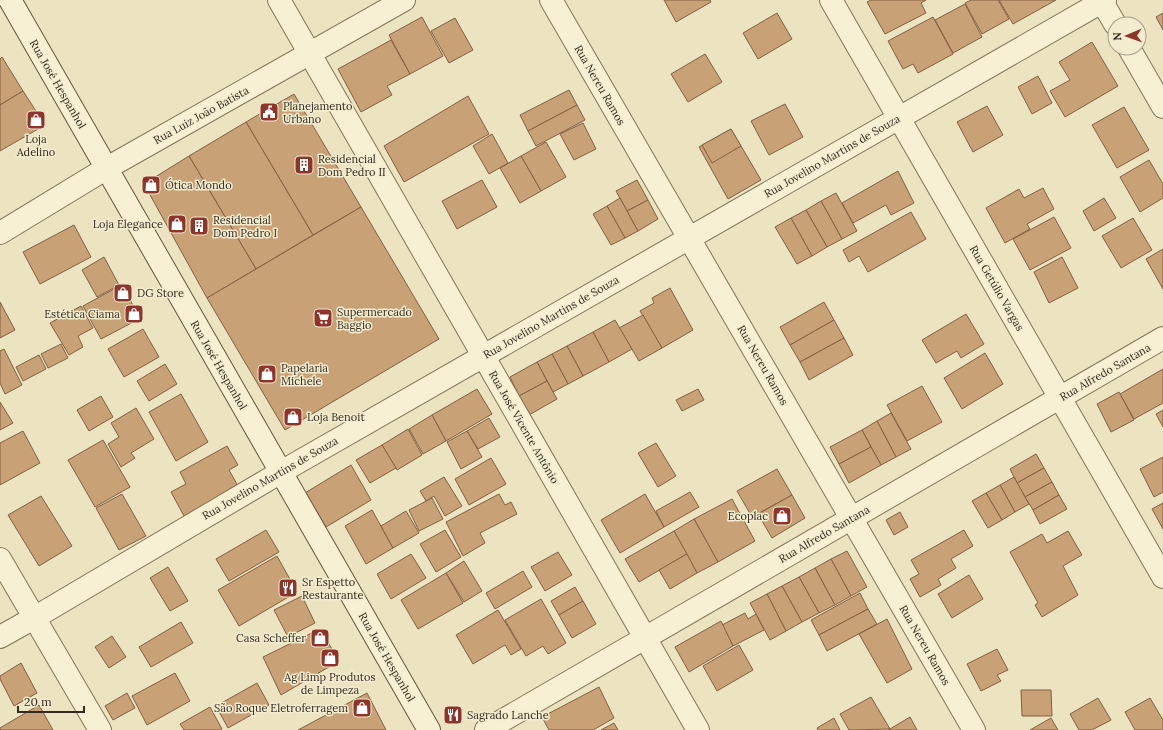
<svg xmlns="http://www.w3.org/2000/svg" width="1163" height="730" font-family="Lora,serif">
<style>
.building{fill:#c8a177;stroke:#826040}
.lines{fill:none;stroke-linecap:round;stroke-linejoin:round}
.street-casing{stroke:#847459;stroke-width:24}
.secondary-casing{stroke:#65553c;stroke-width:24}
.street{stroke:#f7f0d2;stroke-width:22}
.secondary{stroke:#f7f0d2;stroke-width:22}
.labels{text-anchor:middle;stroke-width:3;stroke-linejoin:round;paint-order:stroke}
.street-label{font-size:11px;fill:#342a1d;stroke:#f3eccf}
.poi-label{font-size:11px;fill:#342a1d;stroke:#f3eccf;text-anchor:start}
</style>
<rect width="100%" height="100%" fill="#ece3c0"/>
<!-- building -->
<g class="building">
<path d="M664,0h46l1,2 -35,20z"/>
<path d="M871,0h55l-5,3 5,10 -41,21 -18,-32z"/>
<path d="M971,0h27l11,19 -27,15 -17,-31z"/>
<path d="M999,0h57l-43,24z"/>
<path d="M965,4l17,33 -29,16 -18,-33z"/>
<path d="M777,13l15,26 -34,20 -15,-26z"/>
<path d="M1163,13v17l-7,-13z"/>
<path d="M422,17l21,39 -33,18 -21,-39z"/>
<path d="M933,17l20,37 -35,19 -5,-9 -10,5 -15,-28z"/>
<path d="M455,18l18,32 -24,13 -18,-32z"/>
<path d="M391,40l19,34 -23,12 5,9 -31,17 -23,-43z"/>
<path d="M1092,42l26,44 -53,31 -15,-26 20,-11 -11,-18z"/>
<path d="M705,54l17,28 -34,20 -17,-28z"/>
<path d="M2,57l21,34 -23,14v-46z"/>
<path d="M1038,76l14,27 -20,11 -14,-27z"/>
<path d="M569,90l8,15 -49,26 -8,-16z"/>
<path d="M23,91l22,34 -45,26v-46z"/>
<path d="M294,94l67,113 -48,28 -67,-113z"/>
<path d="M468,96l21,38 -85,48 -20,-36z"/>
<path d="M785,104l18,33 -34,18 -18,-34z"/>
<path d="M577,105l8,15 -49,26 -8,-15z"/>
<path d="M987,106l16,29 -30,17 -16,-30z"/>
<path d="M1124,107l25,43 -32,18 -25,-43z"/>
<path d="M246,122l67,113 -57,34 -67,-113z"/>
<path d="M583,123l13,26 -22,11 -14,-26z"/>
<path d="M731,129l30,51 -33,19 -29,-52z"/>
<path d="M731,129l10,17 -29,17 -10,-18z"/>
<path d="M492,134l16,29 -19,11 -16,-28z"/>
<path d="M546,142l20,35 -25,14 -20,-35z"/>
<path d="M189,156l67,113 -49,29 -63,-114z"/>
<path d="M521,156l20,35 -21,12 -20,-35z"/>
<path d="M1149,160l14,24v14l-23,14 -20,-35z"/>
<path d="M898,171l16,32 -23,12 -5,-10 -33,18 -11,-20z"/>
<path d="M482,180l15,27 -40,22 -15,-28z"/>
<path d="M637,180l11,20 -21,11 -11,-20z"/>
<path d="M1043,188l11,21 -27,15 3,5 -25,14 -19,-35 33,-19 5,9z"/>
<path d="M836,193l21,38 -15,8 -21,-38z"/>
<path d="M620,198l18,33 -13,7 -18,-32z"/>
<path d="M1104,198l12,20 -22,13 -11,-20z"/>
<path d="M648,200l10,19 -20,12 -11,-20z"/>
<path d="M821,201l21,38 -15,8 -21,-37z"/>
<path d="M607,206l18,32 -14,7 -18,-31z"/>
<path d="M361,207l78,132 -154,91 -78,-132z"/>
<path d="M806,210l21,37 -15,9 -21,-38z"/>
<path d="M911,212l15,27 -58,33 -9,-16 -10,6 -6,-12z"/>
<path d="M1054,217l17,31 -41,22 -17,-31z"/>
<path d="M791,218l21,38 -15,8 -22,-37z"/>
<path d="M1133,218l19,32 -31,18 -19,-32z"/>
<path d="M74,225l17,32 -51,27 -17,-32z"/>
<path d="M1163,249v40l-17,-30z"/>
<path d="M104,257l15,28 -22,12 -15,-27z"/>
<path d="M1062,257l16,31 -29,15 -15,-31z"/>
<path d="M123,284l16,35 -38,20 -18,-33z"/>
<path d="M670,288l23,42 -31,18 -22,-37 14,-8 -2,-5z"/>
<path d="M0,302l15,28 -15,8z"/>
<path d="M824,302l10,18 -44,25 -10,-18z"/>
<path d="M81,306l12,22 -15,8 5,11 -14,8 -19,-32z"/>
<path d="M966,314l18,30 -23,14 -4,-7 -21,12 -14,-23z"/>
<path d="M643,315l19,33 -23,13 -20,-33z"/>
<path d="M615,320l17,29 -23,13 -16,-30z"/>
<path d="M834,320l10,18 -44,24 -10,-17z"/>
<path d="M143,329l16,28 -35,20 -16,-28z"/>
<path d="M593,332l16,30 -26,14 -16,-30z"/>
<path d="M844,338l9,17 -44,25 -9,-18z"/>
<path d="M61,344l7,14 -20,10 -7,-14z"/>
<path d="M567,346l16,30 -15,8 -16,-30z"/>
<path d="M4,349l18,36 -17,9 -5,-11v-32z"/>
<path d="M985,353l18,31 -41,25 -18,-31z"/>
<path d="M552,354l16,30 -15,8 -16,-30z"/>
<path d="M39,355l7,14 -23,12 -7,-14z"/>
<path d="M537,362l10,19 -28,15 -9,-19z"/>
<path d="M165,364l12,20 -28,17 -12,-20z"/>
<path d="M1163,369v34l-29,16 -14,-25z"/>
<path d="M547,381l10,18 -28,16 -10,-19z"/>
<path d="M922,386l20,36 -35,19 -20,-36z"/>
<path d="M477,389l15,25 -46,27 -14,-26z"/>
<path d="M698,389l6,11 -22,11 -6,-11z"/>
<path d="M1119,392l15,28 -23,12 -14,-28z"/>
<path d="M181,394l27,48 -32,19 -27,-49z"/>
<path d="M101,396l12,21 -24,14 -12,-21z"/>
<path d="M0,402l13,21 -13,7z"/>
<path d="M136,408l18,31 -23,14 4,5 -14,9 -13,-23 11,-7 -8,-14z"/>
<path d="M1163,410v17l-7,-13z"/>
<path d="M891,413l20,36 -15,8 -19,-36z"/>
<path d="M432,415l14,26 -23,13 -14,-25z"/>
<path d="M489,418l11,19 -22,12 -11,-18z"/>
<path d="M877,421l19,36 -15,8 -19,-35z"/>
<path d="M408,429l14,26 -25,15 -15,-25z"/>
<path d="M862,430l9,17 -32,17 -9,-17z"/>
<path d="M23,431l17,32 -40,22v-42z"/>
<path d="M467,431l15,26 -21,12 -14,-27z"/>
<path d="M103,440l27,47 -35,20 -27,-47z"/>
<path d="M656,443l20,33 -18,11 -20,-34z"/>
<path d="M382,445l14,23 -26,15 -14,-23z"/>
<path d="M227,446l11,19 -9,5 9,16 -54,30 -13,-24 15,-8 -6,-12z"/>
<path d="M871,447l10,18 -32,18 -10,-19z"/>
<path d="M1036,454l8,14 -27,15 -7,-14z"/>
<path d="M1163,457v35l-9,5 -14,-28z"/>
<path d="M491,458l15,26 -37,21 -14,-26z"/>
<path d="M351,465l20,35 -45,27 -21,-34z"/>
<path d="M1044,468l8,14 -27,15 -8,-14z"/>
<path d="M777,469l15,26 -40,22 -15,-26z"/>
<path d="M444,477l18,29 -17,10 -11,-20 -8,5 -6,-10z"/>
<path d="M1014,477l15,27 -14,8 -15,-27z"/>
<path d="M1052,482l7,13 -26,15 -8,-13z"/>
<path d="M1000,485l15,27 -13,8 -16,-27z"/>
<path d="M690,492l9,15 -35,20 -8,-16z"/>
<path d="M986,493l16,27 -14,8 -16,-27z"/>
<path d="M122,494l24,42 -27,14 -23,-42z"/>
<path d="M499,494l6,11 6,-3 6,12 -37,19 5,10 -22,13 -17,-34z"/>
<path d="M645,494l19,33 -44,26 -19,-33z"/>
<path d="M792,495l13,23 -33,20 -14,-24z"/>
<path d="M1059,495l8,14 -27,15 -7,-14z"/>
<path d="M41,496l31,50 -33,20 -31,-51z"/>
<path d="M432,498l11,21 -24,12 -10,-21z"/>
<path d="M732,499l23,42 -37,21 -24,-43z"/>
<path d="M1163,503v26l-11,-20z"/>
<path d="M372,510l21,38 -27,16 -21,-38z"/>
<path d="M406,511l13,22 -26,15 -12,-22z"/>
<path d="M900,512l8,15 -14,8 -8,-15z"/>
<path d="M694,519l24,43 -21,11 -23,-42z"/>
<path d="M266,530l13,22 -50,29 -13,-22z"/>
<path d="M445,530l16,27 -25,15 -16,-28z"/>
<path d="M964,530l9,16 -22,13 5,9 -18,11 3,6 -21,12 -10,-18 9,-5 -8,-14z"/>
<path d="M674,531l13,23 -48,28 -14,-23z"/>
<path d="M1068,531l14,24 -19,11 15,29 -36,22 -7,-12 3,-2 -28,-51 32,-18 5,9z"/>
<path d="M847,551l20,36 -16,9 -20,-37z"/>
<path d="M558,552l14,23 -27,16 -14,-24z"/>
<path d="M411,554l15,24 -35,21 -14,-25z"/>
<path d="M687,554l10,19 -27,16 -11,-19z"/>
<path d="M277,556l20,36 -58,34 -21,-36z"/>
<path d="M831,559l20,37 -16,9 -20,-37z"/>
<path d="M464,561l18,30 -18,11 -18,-29z"/>
<path d="M168,567l20,34 -18,10 -20,-33z"/>
<path d="M815,568l20,37 -16,8 -20,-36z"/>
<path d="M523,571l9,16 -37,22 -9,-16z"/>
<path d="M446,573l17,30 -45,26 -17,-29z"/>
<path d="M969,575l14,24 -31,19 -14,-24z"/>
<path d="M799,577l20,36 -17,9 -20,-36z"/>
<path d="M782,586l20,36 -16,9 -19,-37z"/>
<path d="M575,587l8,14 -24,14 -8,-14z"/>
<path d="M860,593l8,16 -49,26 -8,-15z"/>
<path d="M767,594l19,37 -16,9 -20,-37z"/>
<path d="M302,596l13,27 -27,14 -14,-27z"/>
<path d="M541,599l25,44 -18,11 -5,-8 -17,10 -21,-36z"/>
<path d="M583,601l13,23 -24,14 -13,-23z"/>
<path d="M868,609l9,15 -50,27 -8,-16z"/>
<path d="M498,610l23,39 -10,6 -6,-10 -32,19 -17,-29z"/>
<path d="M745,613l3,6 8,-5 8,16 -31,16 -11,-21z"/>
<path d="M887,619l25,50 -25,14 -28,-49z"/>
<path d="M721,621l12,25 -44,26 -14,-25z"/>
<path d="M181,622l12,21 -42,24 -12,-20z"/>
<path d="M320,629l19,32 -58,34 -18,-38z"/>
<path d="M112,636l14,21 -17,11 -14,-21z"/>
<path d="M739,645l14,25 -36,21 -14,-25z"/>
<path d="M997,649l11,21 -11,5 4,6 -20,10 -14,-27z"/>
<path d="M21,663l16,30 -23,13 -14,-27v-3z"/>
<path d="M175,673l15,28 -43,24 -15,-29z"/>
<path d="M257,683l12,22 -41,23 -12,-22z"/>
<path d="M599,687l15,31 -21,12h-44l-7,-13z"/>
<path d="M1021,690h30l1,26h-30z"/>
<path d="M127,693l8,15 -22,12 -8,-14z"/>
<path d="M367,693l19,37h-88z"/>
<path d="M871,697l19,32 -41,1 -9,-16z"/>
<path d="M1098,698l13,22 -19,10h-13l-9,-16z"/>
<path d="M1150,698l13,22v10h-28l-10,-18z"/>
<path d="M39,705l14,25h-53v-2z"/>
<path d="M210,707l12,22 -2,1h-36l-4,-6z"/>
<path d="M910,717l7,13h-29l2,-1z"/>
<path d="M834,718l6,12h-22l-1,-2z"/>
<path d="M1051,718l7,12h-28z"/>
<path d="M614,723l4,7h-17z"/>
</g>
<g class="lines">
<!-- street casing -->
<g class="street-casing">
<g id="street">
<path d="M279,0l419,730"/>
<path d="M551,0l423,730"/>
<path d="M831,0l332,577"/>
<path d="M1101,0l14,24"/>
<path d="M1129,48l34,59"/>
<path d="M0,233l107,-65 297,-168"/>
<path d="M0,559l100,171"/>
<path d="M0,637l34,-19 247,-146 824,-472"/>
<path d="M486,730l677,-392"/>
</g>
</g>
<!-- secondary casing -->
<g class="secondary-casing">
<path id="secondary" d="M10,0l419,730"/>
</g>
<!-- street -->
<use href="#street" class="street"/>
<!-- secondary -->
<use href="#secondary" class="secondary"/>
</g>
<!-- icons -->
<defs>
<g id="civic-square" transform="scale(1)"><rect x="-9" y="-9" width="18" height="18" rx="4" fill="#90342b" stroke="#f3eccf"/><path d="M-.6-6.5H3V-4.5H.6V-3L4-1V1h2V6H-6V1h2V-1L-.6-3ZM-1.2 2.5V6h2.4V2.5Z" fill="#fff"/></g>
<g id="shop-square" transform="scale(1)"><rect x="-9" y="-9" width="18" height="18" rx="4" fill="#90342b" stroke="#f3eccf"/><path d="M-5-2.5h2.3a2.7 3.5 0 0 1 5.4 0H5L5.5 6h-11ZM-1.5-2.5h3a1.5 2.3 0 0 0-3 0Z" fill="#fff"/></g>
<g id="building-square" transform="scale(1)"><rect x="-9" y="-9" width="18" height="18" rx="4" fill="#90342b" stroke="#f3eccf"/><path d="M-4-6H4V6H1V3H-1V6H-4ZM-2.5-4.3h1.7v1.8h-1.7ZM.8-4.3h1.7v1.8H.8ZM-2.5-1h1.7V.8h-1.7ZM.8-1h1.7V.8H.8Z" fill="#fff"/></g>
<g id="supermarket-square" transform="scale(1)"><rect x="-9" y="-9" width="18" height="18" rx="4" fill="#90342b" stroke="#f3eccf"/><path d="M-6-5.5h2.5l.6 2H6L4.5 2H-2.5L-4.4-4H-6ZM-1.5 3.2a1.3 1.3 0 1 0 .1 0ZM3 3.2a1.3 1.3 0 1 0 .1 0Z" fill="#fff"/></g>
<g id="restaurant-square" transform="scale(1)"><rect x="-9" y="-9" width="18" height="18" rx="4" fill="#90342b" stroke="#f3eccf"/><path d="M-5-6h1v4h1v-4h1v4h1v-4h1v5L-1.5 .5V6h-2V.5L-5-1ZM5-6V6H3V1.5H1.5Q1.5-4 5-6Z" fill="#fff"/></g>
</defs>
<g fill-rule="evenodd">
<use href="#civic-square" x="269" y="112"/>
<use href="#shop-square" x="36" y="120"/>
<use href="#building-square" x="304" y="165"/>
<use href="#shop-square" x="151" y="185"/>
<use href="#shop-square" x="177" y="224"/>
<use href="#building-square" x="199" y="226"/>
<use href="#shop-square" x="123" y="293"/>
<use href="#shop-square" x="134" y="314"/>
<use href="#supermarket-square" x="323" y="318"/>
<use href="#shop-square" x="267" y="374"/>
<use href="#shop-square" x="293" y="417"/>
<use href="#shop-square" x="782" y="516"/>
<use href="#restaurant-square" x="288" y="588"/>
<use href="#shop-square" x="320" y="638"/>
<use href="#shop-square" x="330" y="658"/>
<use href="#shop-square" x="362" y="708"/>
<use href="#restaurant-square" x="453" y="715"/>
</g>
<g class="labels">
<!-- street labels -->
<g class="street-label">
<text transform="translate(58 84) rotate(60)" y="4">Rua José Hespanhol</text>
<text transform="translate(600 85) rotate(60)" y="4">Rua Nereu Ramos</text>
<text transform="translate(201 115) rotate(-29)" y="4">Rua Luiz João Batista</text>
<text transform="translate(832 156) rotate(-30)" y="4">Rua Jovelino Martins de Souza</text>
<text transform="translate(997 288) rotate(60)" y="4">Rua Getúlio Vargas</text>
<text transform="translate(551 317) rotate(-30)" y="4">Rua Jovelino Martins de Souza</text>
<text transform="translate(219 365) rotate(60)" y="4">Rua José Hespanhol</text>
<text transform="translate(763 365) rotate(60)" y="4">Rua Nereu Ramos</text>
<text transform="translate(1105 372) rotate(-30)" y="4">Rua Alfredo Santana</text>
<text transform="translate(524 427) rotate(60)" y="4">Rua José Vicente Antônio</text>
<text transform="translate(270 478) rotate(-30)" y="4">Rua Jovelino Martins de Souza</text>
<text transform="translate(824 534) rotate(-30)" y="4">Rua Alfredo Santana</text>
<text transform="translate(925 645) rotate(60)" y="4">Rua Nereu Ramos</text>
<text transform="translate(387 657) rotate(60)" y="4">Rua José Hespanhol</text>
</g>
<!-- poi labels -->
<g class="poi-label">
<text x="283" y="110">Planejamento<tspan x="283" dy="13">Urbano</tspan></text>
<text x="36" y="143" text-anchor="middle">Loja<tspan x="36" dy="13">Adelino</tspan></text>
<text x="318" y="163">Residencial<tspan x="318" dy="13">Dom Pedro II</tspan></text>
<text x="165" y="189">Ótica Mondo</text>
<text x="213" y="224">Residencial<tspan x="213" dy="13">Dom Pedro I</tspan></text>
<text x="163" y="228" text-anchor="end">Loja Elegance</text>
<text x="137" y="297">DG Store</text>
<text x="337" y="316">Supermercado<tspan x="337" dy="13">Baggio</tspan></text>
<text x="120" y="318" text-anchor="end">Estética Ciama</text>
<text x="281" y="372">Papelaria<tspan x="281" dy="13">Michele</tspan></text>
<text x="307" y="421">Loja Benoit</text>
<text x="768" y="520" text-anchor="end">Ecoplac</text>
<text x="302" y="586">Sr Espetto<tspan x="302" dy="13">Restaurante</tspan></text>
<text x="306" y="642" text-anchor="end">Casa Scheffer</text>
<text x="330" y="681" text-anchor="middle">Ag Limp Produtos<tspan x="330" dy="13">de Limpeza</tspan></text>
<text x="348" y="712" text-anchor="end">São Roque Eletroferragem</text>
<text x="467" y="719">Sagrado Lanche</text>
</g>
</g>
<!-- north arrow -->
<g transform="translate(1127 36) rotate(268)"><circle r="19" fill="#f3eccf" stroke="#a79e88"/>
<path d="M0-3L7 15L0 10L-7 15Z" fill="#90342b"/>
<text y="-6" font-size="11" font-weight="bold" text-anchor="middle" fill="#342a1d">N</text>
</g>
<!-- scale -->
<path d="M18 706v6h66v-6" fill="none" stroke="#342a1d" stroke-width="2"/>
<text x="24" y="706" font-size="12" fill="#342a1d" stroke="#f3eccf" stroke-width="3" paint-order="stroke">20 m</text>
</svg>
